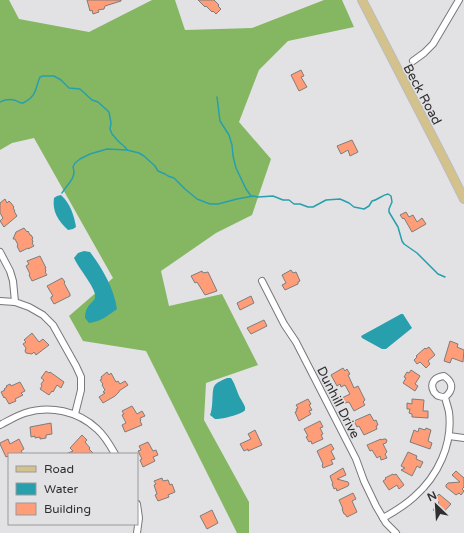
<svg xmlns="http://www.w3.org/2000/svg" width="464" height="533" font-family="'Varela Round',sans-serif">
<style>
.forest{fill:#85b763}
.water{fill:#289fad}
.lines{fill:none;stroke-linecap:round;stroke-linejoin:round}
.stream{stroke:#289fad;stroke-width:1.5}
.building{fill:#fe9d78;stroke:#7f7c7b}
.minor-casing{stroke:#78787b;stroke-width:8}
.major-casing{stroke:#bcbcbd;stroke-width:10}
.minor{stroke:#fff;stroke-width:6}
.major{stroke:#d3c28b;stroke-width:8}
.labels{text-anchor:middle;stroke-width:3;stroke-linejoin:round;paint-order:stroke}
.street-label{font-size:13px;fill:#2f2f30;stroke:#e2e2e5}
</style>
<rect width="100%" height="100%" fill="#e2e2e5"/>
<!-- forest -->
<path class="forest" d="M0,0h9l10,19 70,13 63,-32h23l10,30 67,-2 72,-28h18l12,27 -66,14 -29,29 -20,52 32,37 -19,56 -36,18 -55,38 8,35 53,-12 36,71 -52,18 -2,37 45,82v31h-12l-91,-182 -63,-10 -14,-25 44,-38 -79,-140 -22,5 -12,7z"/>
<!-- water -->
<g class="water">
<path d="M61,195c9,8 13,20 15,32l-3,2 -5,1c-10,-9 -16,-19 -14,-32l3,-2z"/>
<path d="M84,251l6,1c12,16 24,36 27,57 -8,6 -17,13 -28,14l-4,-5c0,-9 3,-12 9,-18 1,-1 1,-5 1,-6 -3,-11 -16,-25 -21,-36l4,-5z"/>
<path d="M401,314h2l9,14 -26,21h-4l-20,-11 -1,-2z"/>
<path d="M227,378h4c5,7 6,16 11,23 1,3 4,5 3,9 -2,4 -25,10 -30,9 -2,-1 -3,-3 -5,-4 4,-8 1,-26 5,-30 2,-3 8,-5 12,-7z"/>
</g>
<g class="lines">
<!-- stream -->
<g class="stream">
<path d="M217,97l3,24 9,14 3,10 1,11 3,12 10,21 5,7"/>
<path d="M0,102c4,-2 9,-3 14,-2 4,1 5,3 9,3 14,-7 12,-14 17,-26l3,-1h11l7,4 8,8 11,1 12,11 6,2 11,10 2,11 -1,6 2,5 7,8 6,5 2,3"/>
<path d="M62,193c5,-9 15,-15 11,-26l2,-4 5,-4 10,-5 17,-5 20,1 12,3 5,3 11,10 3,5 7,3 3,2 6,2 11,11 12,10 13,5h8l19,-5 16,-3 5,1 15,-1 10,4h6l5,4h6l8,3h5l13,-7 14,-1 9,4 5,4 10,2 5,-3 3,-5c6,-1 10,-6 16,-7l3,2 1,6 -3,7v3l9,15 4,14 2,3 13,9 21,21 7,3"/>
</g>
</g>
<!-- building -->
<g class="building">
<path d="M87,0h34v1l-16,5 -1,3 -6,1 1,2 -6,2 -1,-4 -2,1z"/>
<path d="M198,0h16l5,5 -1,1 3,3 -5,5 -3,-3 -1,1 -6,-6 -1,1z"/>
<path d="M301,70l3,6 -3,1 6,10 -8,4 -8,-16z"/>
<path d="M352,140l6,12 -8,4 -2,-6 -7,4 -4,-8z"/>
<path d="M5,199l2,4 2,-2 2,2 3,4 -1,1 2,3h-1l3,5 -13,11 -4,-6 3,-3 -3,-5v-10z"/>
<path d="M406,212l3,5 4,-2 4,7 5,-4 4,6 -14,8 -8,-14 -1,1 -3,-4z"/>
<path d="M24,228l3,4 1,-1 2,4h1l2,3 -1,1 1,3 -1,1 2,3 -6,3v-1l-8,4 -3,-6 1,-1 -3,-6h-2l3,-7z"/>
<path d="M40,256l6,12h-1l1,3 -1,1 2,3 -15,6 -3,-6 1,-1 -4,-8 3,-2 -2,-3z"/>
<path d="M291,270l2,3 3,-1 4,9 -2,1v2l-13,6 -3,-5 4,-2 -4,-8z"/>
<path d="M202,271l1,2 5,-1 9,19 -12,4 -8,-13 -2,1 -4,-7z"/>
<path d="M62,278l3,4 -1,1 6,11v2l-16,8 -3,-5v-2l2,-1 -6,-10z"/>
<path d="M251,296l3,7 -14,7 -3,-7z"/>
<path d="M264,320l3,6 -16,8 -4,-6z"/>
<path d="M32,333l7,9 4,-3 6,6 -13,10 -2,-3 -2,2 -6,-1 -1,-2 1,-3 -3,-4 3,-2 -2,-2z"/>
<path d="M450,341l8,3 -1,3 7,3 -1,12 -11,-4 -2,5 -6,-2z"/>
<path d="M429,347l6,8 -7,6 2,3 -4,4 -6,-6 -3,2 -3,-4 3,-3 -1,-1 9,-8 1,1z"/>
<path d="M343,368l2,3 2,-2 3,5 -2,1 1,2 5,11 4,-2 7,14 -2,2 2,3 -11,6 -5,-9 -4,1 -3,-5 8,-4 -5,-9 -4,2 -1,-3 -3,2 -6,-11z"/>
<path d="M411,370l9,6 -5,8 3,2 -3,5 -12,-8 3,-5 -2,-1 3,-5 2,1z"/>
<path d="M46,371l3,2 1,-1 14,10 -3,6 -4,-3 -4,7 -1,-1 -3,4 -9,-6 2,-3 -1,-2 3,-4 -3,-2z"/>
<path d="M107,372l2,3 2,-2 5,9 2,-1 2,3 5,-3 3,4 -9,6v1l-4,4 -12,7 -4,-6 6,-4 -2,-1 2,-2 -3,-5 1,-1 -3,-4 2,-1 -1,-2z"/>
<path d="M20,382l5,9 -4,2 2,2 -8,4 1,2 -7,3 -4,-7 -1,1 -3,-6 4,-2 -1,-1 3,-2 -1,-1 4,-2 1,2z"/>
<path d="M308,399l3,5 -2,1 3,5 -3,1 2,3 -12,7 -4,-9 2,-1 -1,-2 2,-1 -2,-3z"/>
<path d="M412,399l12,1 -1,11h5v7l-16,-1v-3l-3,-1 1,-4h-3v-6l5,1z"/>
<path d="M132,406l5,8 5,-3 3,5 -5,2 1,2 -1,1 2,4 -17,7 -3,-7 4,-2 -4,-8 2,-1 -2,-3z"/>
<path d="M370,414l4,7 2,-1 2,5 -2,1 1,3 -13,6 -5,-9 -2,1 -3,-6z"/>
<path d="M320,421l3,6 -3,1 3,6 -2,1 2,4 -11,5 -1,-3 -2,1 -3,-5 2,-1 -4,-7z"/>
<path d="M51,423l1,11 -6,1v3l-6,1v-2l-5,1v-2l-4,1 -1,-10z"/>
<path d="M419,428l6,2 1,-2 5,2 -3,11 4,2 -2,6 -20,-7 4,-12 4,2z"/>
<path d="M255,430l7,15 -14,6v-2l-4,2 -4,-7 11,-5 -3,-5z"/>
<path d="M82,435l5,5 -2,2 5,6 -1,1 5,5h-28l7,-3 -3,-3z"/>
<path d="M8,439l2,5 9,-5 5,10 -3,2 2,3h-14v2l-3,1 -6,-13v-1z"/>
<path d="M381,439v1l3,-1h2l1,2 -1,2 -3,1 4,8 -2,2 2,4 -6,2 -1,-4 -3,2 -5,-8 -2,1 -3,-6z"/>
<path d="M148,442l5,9 3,-1 2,5 -5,2 2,4 -12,6 -3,-7 2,-1 -4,-8 3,-1 -2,-4z"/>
<path d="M331,444l3,5 -3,2 4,8 -4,1 2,4 -10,4 -1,-3 1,-1 -6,-13z"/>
<path d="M408,452l9,4 -1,3 7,3 -3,6 -3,-2 -5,10 -11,-6 4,-2 -4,-2z"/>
<path d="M343,468l3,7 -9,4 11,3 1,2 -1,2 -11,5 -1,-3 -2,1 -2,-5h1l-3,-8z"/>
<path d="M456,471l8,7v9l-2,2 2,2 -3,4 -2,-2 -3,2 -10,-8v-2l2,-2 12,-1 -8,-7z"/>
<path d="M393,474l1,1 2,-1 8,11 -5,4 -2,-4 -8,5 -6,-9 3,-2 -1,-1z"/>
<path d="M162,478l1,3 5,-1 2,5 2,-1 3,8 -7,3 1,2 -11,4 -3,-6 2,-1 -3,-9 2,-1 -2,-3z"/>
<path d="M353,493l3,6 -4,2 5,11 -10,5 -2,-3h-1l-2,-5h1l-4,-9z"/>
<path d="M439,494l12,10 -11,12 -7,-6 6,-8 -4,-4z"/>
<path d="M212,510l6,13 -11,6 -7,-13z"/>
</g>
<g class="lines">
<!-- minor casing -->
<g class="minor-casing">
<g id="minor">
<path d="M413,61l11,-8 9,-9 26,-44"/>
<path d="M0,252l10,19 3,10 2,21"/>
<path d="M262,281l22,43 12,18 60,117 8,22 12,25 10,17 10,10"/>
<path d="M0,301l15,1 14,5 14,8 10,10 23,41 5,11v13l-6,24"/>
<path d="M0,425c8,-4 16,-9 25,-12 25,-8 53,-2 72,16 8,7 13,16 18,25"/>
<path d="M449,436l15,2"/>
<path d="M137,504l2,14 -2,15"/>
<path d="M383,518c11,-6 22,-13 31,-21 24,-21 39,-53 35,-85 -1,-5 -3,-10 -4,-15 9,-7 8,-15 -1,-21 -9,1 -15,7 -10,16 1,1 3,4 5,4 2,1 4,1 6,1"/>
</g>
</g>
<!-- major casing -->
<g class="major-casing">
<path id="major" d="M362,0l84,163 18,36"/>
</g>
<!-- minor -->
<use href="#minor" class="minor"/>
<!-- major -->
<use href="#major" class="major"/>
</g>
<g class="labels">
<!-- street labels -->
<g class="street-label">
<text transform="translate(423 94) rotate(62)" y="5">Beck Road</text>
<text transform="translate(339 402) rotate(63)" y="5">Dunhill Drive</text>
</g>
</g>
<!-- legend -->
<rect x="8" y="453" width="130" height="72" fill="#e2e2e5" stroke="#9a9a9d"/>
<rect x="16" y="466" width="20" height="6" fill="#d3c28b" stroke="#9a9a9d"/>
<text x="44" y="473" font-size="12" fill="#2f2f30">Road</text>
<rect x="16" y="483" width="20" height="12" fill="#289fad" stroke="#9a9a9d"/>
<text x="44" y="493" font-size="12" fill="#2f2f30">Water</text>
<rect x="16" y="503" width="20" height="12" fill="#fe9d78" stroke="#9a9a9d"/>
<text x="44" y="513" font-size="12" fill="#2f2f30">Building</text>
<!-- north arrow -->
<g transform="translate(436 505) rotate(335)" stroke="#e2e2e5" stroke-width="3" paint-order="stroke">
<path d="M0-3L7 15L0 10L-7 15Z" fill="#2f2f30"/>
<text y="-6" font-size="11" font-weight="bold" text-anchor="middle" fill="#2f2f30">N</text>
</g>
</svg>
